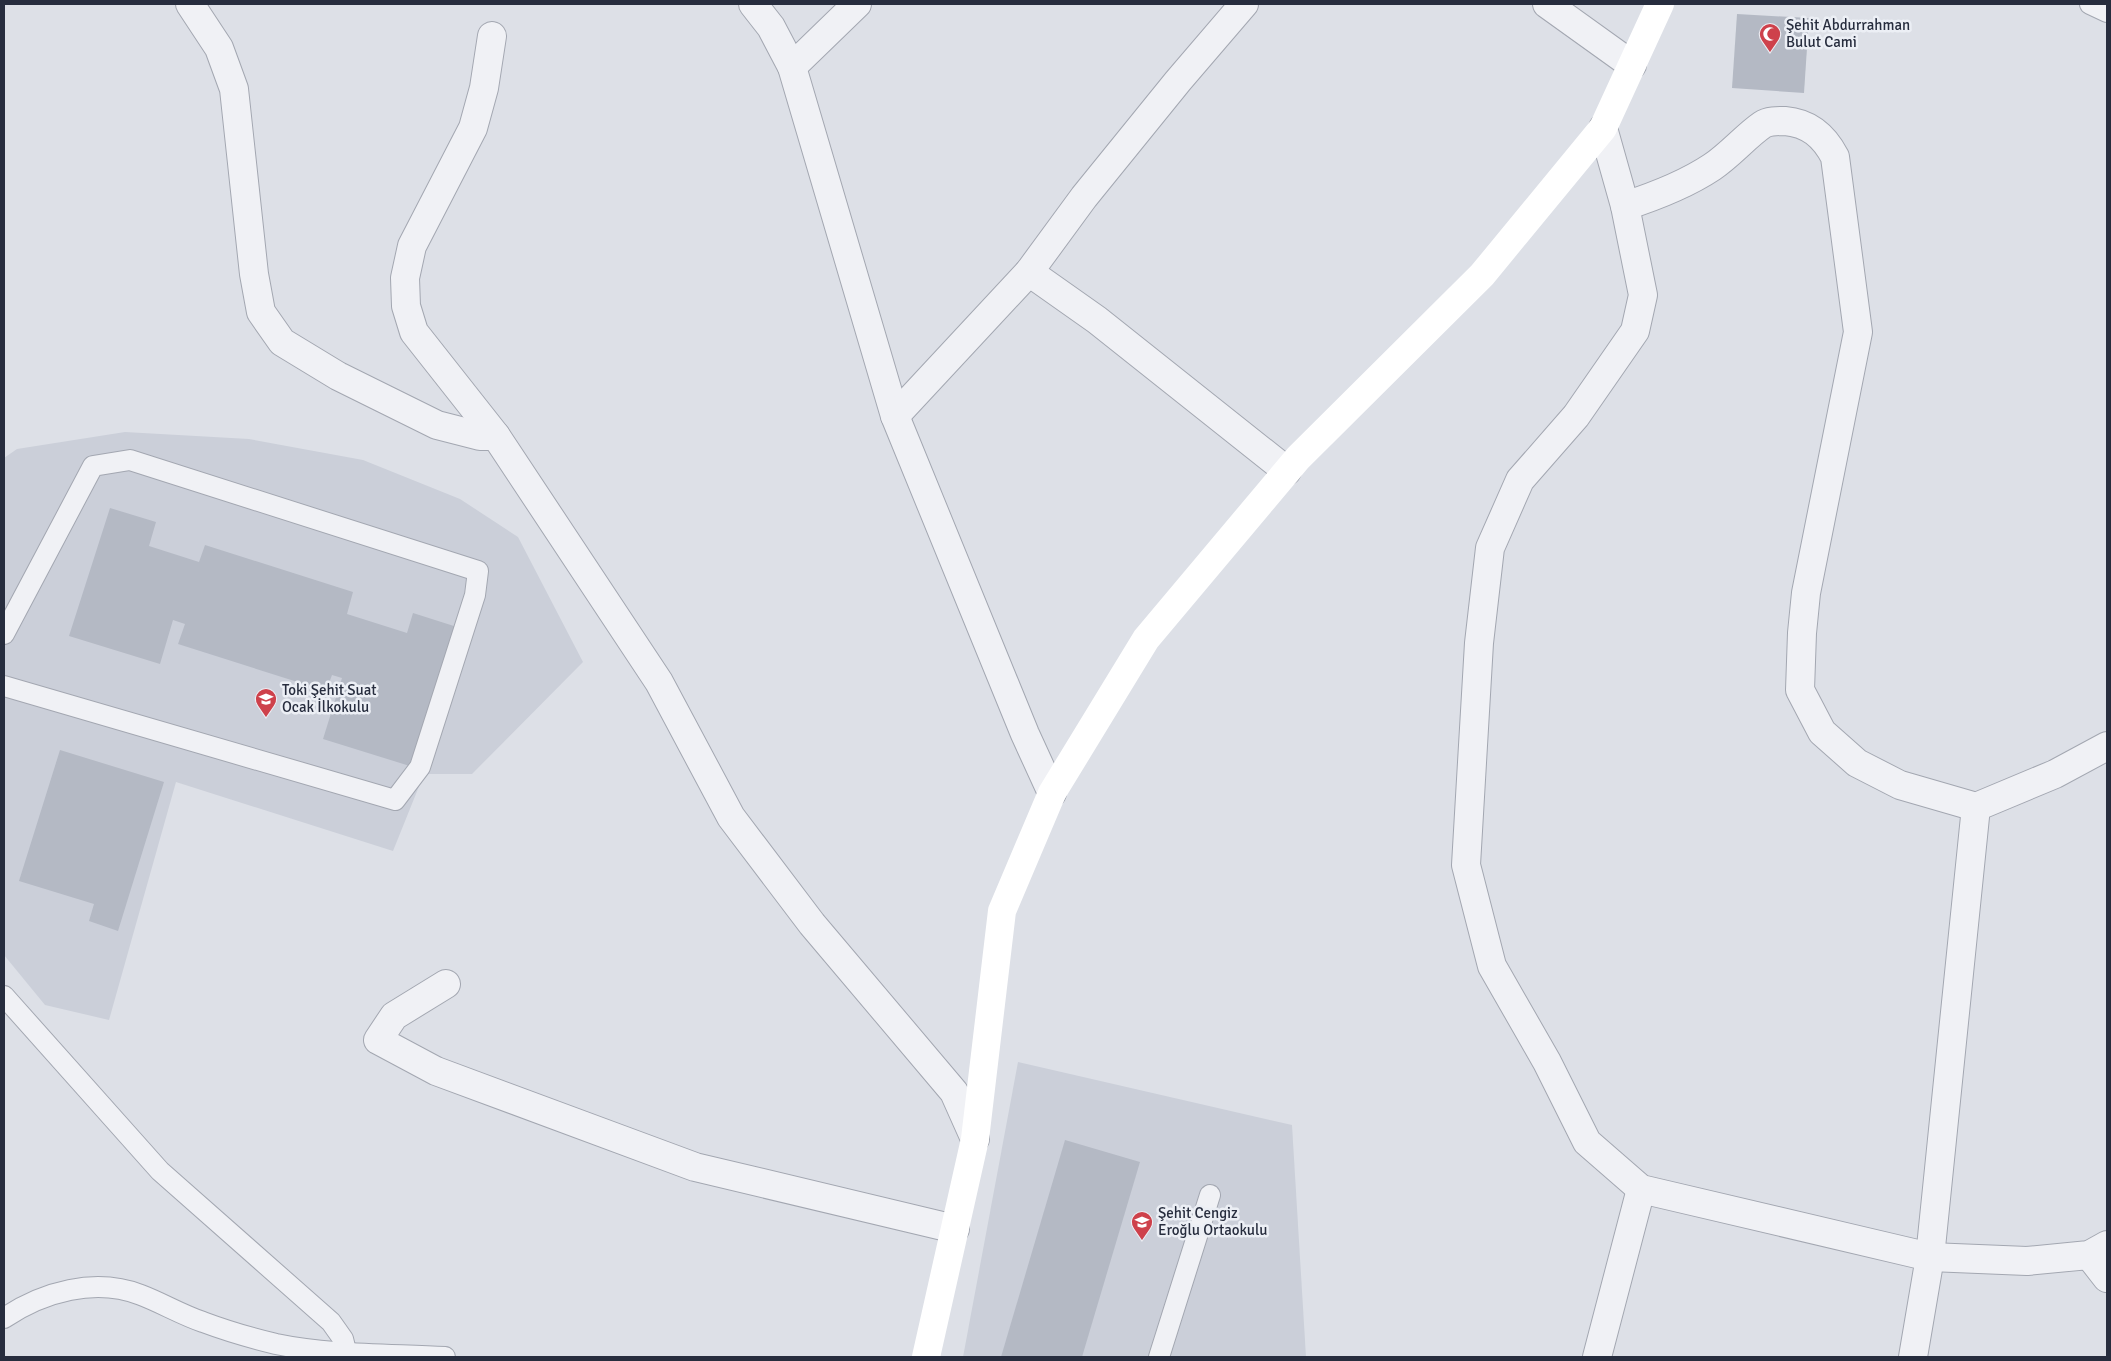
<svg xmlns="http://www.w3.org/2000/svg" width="2111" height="1361" font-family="Signika,sans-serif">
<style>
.built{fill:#cbcfd9}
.building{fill:#b4b9c4}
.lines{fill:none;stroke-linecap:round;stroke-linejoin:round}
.lane-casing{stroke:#a3a7b1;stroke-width:22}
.street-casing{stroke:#a3a7b1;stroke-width:30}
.lane{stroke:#f0f1f5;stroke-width:20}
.street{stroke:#f0f1f5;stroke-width:28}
.secondary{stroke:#fff;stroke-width:28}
.labels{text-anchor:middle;stroke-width:5;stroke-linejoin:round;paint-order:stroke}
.poi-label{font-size:15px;fill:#272d3e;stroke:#eceff5;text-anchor:start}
</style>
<rect width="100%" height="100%" fill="#dde0e7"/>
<!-- built -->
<g class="built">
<path d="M125,432l124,7 114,21 97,39 58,38 65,125 -111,112h-48l-31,77 -217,-69 -67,238 -64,-15 -41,-50v-497l13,-9z"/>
<path d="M1018,1062l274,63 14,232h-343z"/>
</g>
<!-- building -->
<g class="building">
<path d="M1737,14l72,4 -5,75 -72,-5z"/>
<path d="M110,508l46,14 -7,24 50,16 6,-17 148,47 -6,22 60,19 6,-20 44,14 -44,140 -90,-28 19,-61 -10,-3 -6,16 -148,-47 7,-20 -12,-4 -13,44 -91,-28z"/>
<path d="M60,750l104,32 -46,149 -29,-10 5,-17 -75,-23z"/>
<path d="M1065,1140l75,22 -58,195h-81z"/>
</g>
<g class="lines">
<!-- lane casing -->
<g class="lane-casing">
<g id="lane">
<path d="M2090,4l17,8"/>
<path d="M4,634l89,-168 37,-6 348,111 -3,24 -55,172 -25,33 -391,-114"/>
<path d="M4,996l156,175 171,151 12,17 3,12"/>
<path d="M4,1318c39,-26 91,-41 137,-23 21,8 41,20 62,27 24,9 48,16 73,22 52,11 115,10 169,13"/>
<path d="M1159,1357l51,-162"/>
</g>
</g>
<!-- street casing -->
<g class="street-casing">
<g id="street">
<path d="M190,4l29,44 15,41 20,185 7,38 21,30 56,34 99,49 43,11h16l163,246 72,135 81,107 142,168 21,47"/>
<path d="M753,4l18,23 21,40 103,349 130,318 27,59"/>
<path d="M1547,4l85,61"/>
<path d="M492,36l-8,52 -11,40 -61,118 -7,32 1,28 8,26 82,104"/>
<path d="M792,67l65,-63"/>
<path d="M1603,128l22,78 18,89 -8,36 -59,85 -56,64 -30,68 -11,95 -13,222 26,101 55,96 40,80 54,47 289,68 97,4 62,-6 18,-10"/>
<path d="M1625,206c31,-10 60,-21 87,-39 18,-12 34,-31 50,-42 6,-4 16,-4 23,-4 24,2 39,15 50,36l23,175 -52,261 -4,40 -2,57 22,42 35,31 43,22 76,22"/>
<path d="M1029,272l68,48 190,151"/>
<path d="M895,416l134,-144 55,-75 94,-116 66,-77"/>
<path d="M446,984l-52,32 -16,24 58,31 259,96 260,62"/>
<path d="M2089,1255l18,23"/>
<path d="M1597,1357l44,-168"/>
<path d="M1913,1357l17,-100 46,-450 79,-33 52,-28"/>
</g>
</g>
<!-- lane -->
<use href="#lane" class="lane"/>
<!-- street -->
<use href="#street" class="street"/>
<!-- secondary -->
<path class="secondary" d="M926,1357l49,-218 27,-228 50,-118 94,-154 152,-181 184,-183 121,-147 57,-124"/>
</g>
<!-- icons -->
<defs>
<g id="mosque-pin" transform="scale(1.125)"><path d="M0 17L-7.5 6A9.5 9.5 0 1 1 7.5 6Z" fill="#ce414b" stroke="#eceff5"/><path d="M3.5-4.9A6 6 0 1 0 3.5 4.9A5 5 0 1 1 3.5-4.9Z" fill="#fff"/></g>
<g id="school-pin" transform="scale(1.125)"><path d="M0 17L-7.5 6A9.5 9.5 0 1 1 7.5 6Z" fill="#ce414b" stroke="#eceff5"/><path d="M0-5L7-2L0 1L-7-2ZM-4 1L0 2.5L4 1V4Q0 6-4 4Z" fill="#fff"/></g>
</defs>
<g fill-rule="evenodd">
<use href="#mosque-pin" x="1770" y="34"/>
<use href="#school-pin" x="266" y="699"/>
<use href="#school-pin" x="1142" y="1222"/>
</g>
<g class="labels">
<!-- poi labels -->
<g class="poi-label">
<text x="1786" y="30">Şehit Abdurrahman<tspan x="1786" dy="17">Bulut Cami</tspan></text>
<text x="282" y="695">Toki Şehit Suat<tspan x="282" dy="17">Ocak İlkokulu</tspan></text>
<text x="1158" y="1218">Şehit Cengiz<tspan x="1158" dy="17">Eroğlu Ortaokulu</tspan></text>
</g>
</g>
<!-- border -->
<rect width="2111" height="1361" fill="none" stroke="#272d3e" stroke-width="10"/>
</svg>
